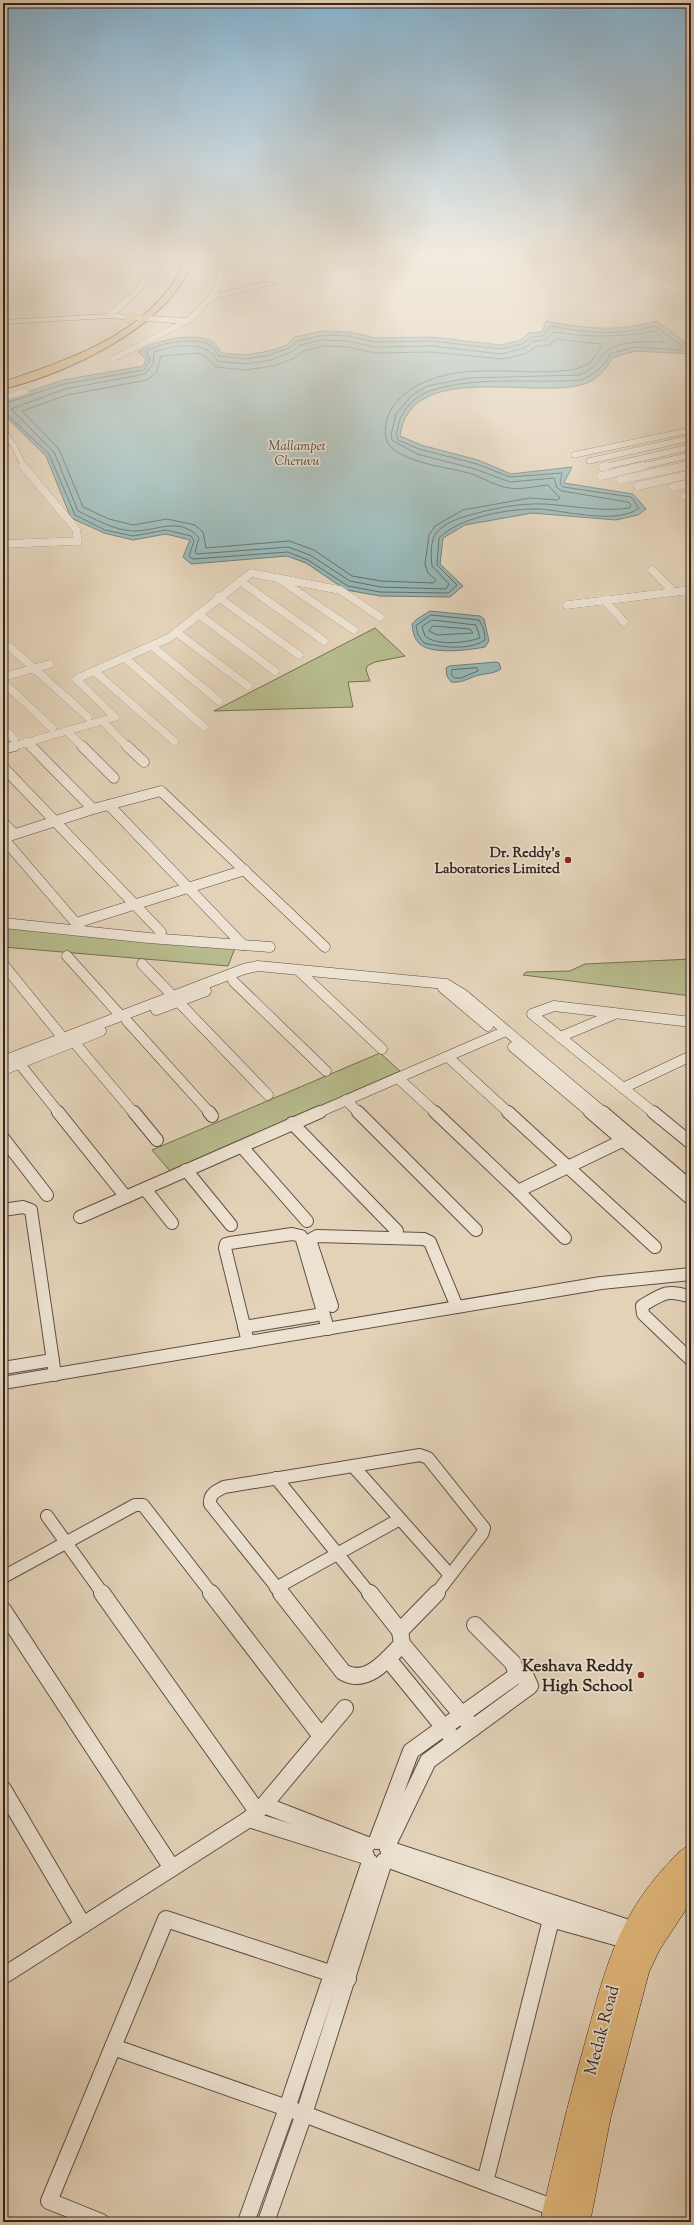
<svg xmlns="http://www.w3.org/2000/svg" width="694" height="2225" font-family="'Sorts Mill Goudy',serif">
<style>
.green{fill:#b7bb8d;stroke:#757056}
.water{fill:#96b6b5;stroke:#6e7c79}
.lines{fill:none;stroke-linecap:round;stroke-linejoin:round}
.shore{stroke:#646e6a;stroke-width:1}
.minor-far4-casing{stroke:#5f5046;stroke-width:6}
.minor-far3-casing{stroke:#5f5046;stroke-width:8}
.minor-far2-casing{stroke:#5f5046;stroke-width:11}
.minor-far1-casing{stroke:#5f5046;stroke-width:14}
.minor-casing{stroke:#5f5046;stroke-width:18}
.secondary-casing{stroke:#332520;stroke-width:1}
.primary-casing{stroke:#332520;stroke-width:1}
.motorway-casing{stroke:#332520;stroke-width:2}
.minor-far4{stroke:#ede2d1;stroke-width:5.5}
.minor-far3{stroke:#ede2d1;stroke-width:8}
.minor-far2{stroke:#ede2d1;stroke-width:10}
.minor-far1{stroke:#ede2d1;stroke-width:12}
.minor{stroke:#ede2d1;stroke-width:16}
.secondary{fill:#ede2d1;fill-rule:evenodd}
.primary{fill:#e2b97c;fill-rule:evenodd}
.motorway{fill:#e2b97c;fill-rule:evenodd}
.motorway-bridge-casing{stroke:#332520;stroke-width:11;stroke-linecap:butt}
.motorway-bridge{stroke:#e2b97c;stroke-width:10}
.poi-dot{fill:#8f2418;stroke:#ede2d1;stroke-width:1.5}
.labels{text-anchor:middle;stroke-width:3.5;stroke-linejoin:round;paint-order:stroke}
.far-water-label{font-size:13px;font-style:italic;fill:#4c4945;stroke:#ede2d1}
.poi-label{font-size:14px;font-weight:bold;fill:#332520;stroke:#ede2d1;text-anchor:end}
.near-poi-label{font-size:17px;font-weight:bold;fill:#332520;stroke:#ede2d1;text-anchor:end}
.near-street-label{font-size:17px;fill:#332520;stroke:#ede2d1}
</style>
<rect width="100%" height="100%" fill="#e3d2b8"/>
<filter id="stains"><feTurbulence type="fractalNoise" baseFrequency=".005" numOctaves="4"/><feColorMatrix values="0 0 0 0 .2 0 0 0 0 .09 0 0 0 0 .02 0 0 0 .5 -.17"/></filter>
<radialGradient id="worn" r=".72"><stop offset=".6" stop-color="#630" stop-opacity="0"/><stop offset="1" stop-color="#630" stop-opacity=".3"/></radialGradient>
<!-- green -->
<g class="green">
<path d="M375,628l30,28 -30,6 -8,4 -1,4 4,11 -22,1 5,25 -139,4z"/>
<path d="M3,926l232,22 -7,18 -225,-19z"/>
<path d="M691,959v37l-168,-21 3,-3 44,-1 15,-7z"/>
<path d="M380,1053l20,18 -230,100 -18,-21z"/>
</g>
<!-- water -->
<g class="water">
<path d="M546,321c39,8 72,11 111,0l34,26v7l-56,-3 -23,7c-6,12 -15,22 -28,26 -51,16 -174,-25 -184,52l21,9 57,15 33,14 61,-7 -8,16 69,11 13,15 -8,6 -22,5 -84,-7 -67,12 -22,13 -3,26 23,22 -13,11 -70,-1 -34,-6 -40,-27 -19,-7 -96,8 -8,-7 7,-17 -24,-6 -33,6 -29,-7 -33,-15 -25,-62 -43,-42v-14l60,-20 80,-14 3,-7 -8,-7c15,-12 58,-21 75,-10 3,2 6,7 8,11l24,2 24,-4 18,-6 8,-8 27,-6 28,1 26,6 55,-1 70,8 20,-5 8,-7 13,-1z"/>
<path d="M430,611l50,5 4,3 5,22 -4,6c-15,3 -53,8 -65,-3 -6,-5 -7,-12 -8,-20l5,-5z"/>
<path d="M496,662l3,1 2,6c-9,6 -19,4 -28,8 -8,3 -12,6 -22,5l-4,-6 -1,-8 3,-2z"/>
</g>
<g class="lines">
<!-- shore -->
<g class="shore">
<path d="M654,331l10,8v3c-14,0 -45,-2 -56,8 -12,11 -11,17 -28,25l-112,3 -41,8 -15,9 -16,19 -5,20 1,6 25,14 58,15 35,13 44,-4 3,10 5,3 66,11 3,3 -1,3c-29,4 -56,-2 -85,-4 -25,-1 -50,4 -75,11 -11,3 -26,8 -34,18 -6,8 -5,24 -4,33l17,18 -3,5 -65,-2 -31,-6 -40,-26 -22,-8 -91,7 -2,-2 4,-14c-19,-23 -44,-6 -66,-7 -20,-1 -38,-12 -55,-20l-24,-59 -43,-43 54,-20 80,-15 8,-10 1,-12c15,-5 38,-10 53,-2 5,2 7,8 11,11l27,3 26,-4 21,-8 8,-7 23,-5 25,1 27,6 57,-1 69,8 23,-6 9,-7 12,-1 8,-8c34,5 67,6 101,-1z"/>
<path d="M556,339l44,5 2,2 -12,17 -14,6c-51,9 -107,-9 -156,15 -14,7 -29,20 -33,35 -2,8 -3,19 2,26 17,19 60,22 83,29 12,4 23,12 37,14 13,2 26,-2 39,-3l12,13 -2,2 -28,-2 -67,12 -28,16 -6,9 -4,29 3,9 8,7 -2,3 -53,-2 -29,-5 -38,-26 -25,-9 -83,7 -3,-16 -8,-7 -28,-6 -34,6 -24,-6 -26,-12 -24,-58 -37,-38 45,-16 80,-15 9,-7 5,-17 38,-3 5,2 12,12 29,3 29,-4 21,-8 8,-7 21,-5 24,1 27,6 57,-1 70,7 24,-5 9,-7 14,-2z"/>
<path d="M3,404l61,-20 80,-14 6,-11 -4,-8c13,-8 52,-15 65,-5 4,2 5,7 8,10l26,3 25,-4 19,-7 9,-7 25,-6 26,1 26,6 57,-1 69,8 21,-5 9,-7 12,-1 7,-10c37,7 68,10 105,0l29,22 -2,2 -48,-3 -24,7c-7,14 -15,19 -28,26 -50,4 -104,-5 -152,11 -14,4 -27,18 -31,31 -1,7 -4,12 -1,18l21,9 58,15 33,13 52,-4 -2,10 3,4 68,10 8,11c-22,17 -72,3 -99,1 -29,-1 -81,8 -101,29l-2,27 20,20 -9,8 -68,-1 -32,-6 -40,-26 -20,-8 -95,7 -4,-3 5,-15 -3,-5 -25,-6 -33,6 -28,-6 -30,-15 -26,-61 -46,-43"/>
<path d="M431,615l48,5 5,10 1,10c-16,11 -44,7 -61,3l-6,-8 -2,-9z"/>
<path d="M432,620l44,5 4,13c-15,5 -43,8 -55,-2l-3,-9z"/>
<path d="M433,626l37,3 3,4 -36,2 -8,-4z"/>
<path d="M477,668l1,3 -17,7h-7l-3,-4 1,-4z"/>
</g>
<!-- minor-far4 casing -->
<g class="minor-far4-casing">
<g id="minor-far4">
<path d="M285,254l19,12"/>
<path d="M313,254l19,12"/>
<path d="M358,254l11,6"/>
<path d="M579,254l41,25"/>
<path d="M657,254l23,16 11,-1"/>
<path d="M685,254l6,4"/>
<path d="M504,255l14,11"/>
<path d="M480,257l18,14"/>
<path d="M456,259l18,15"/>
<path d="M680,270l-34,7 35,15"/>
<path d="M664,274l27,12"/>
<path d="M449,277l-16,-16 70,-7"/>
<path d="M113,359l72,-37"/>
<path d="M3,398l23,-7"/>
<path d="M3,430l11,16 10,21"/>
<path d="M574,455l117,-25"/>
<path d="M589,461l101,-23"/>
<path d="M603,467l88,-20"/>
<path d="M639,467l52,-12"/>
<path d="M681,467l10,-2"/>
</g>
</g>
<!-- minor-far3 casing -->
<g class="minor-far3-casing">
<g id="minor-far3">
<path d="M603,467l4,-1"/>
<path d="M601,476l42,-10"/>
<path d="M620,480l65,-14"/>
<path d="M638,486l53,-12"/>
<path d="M673,487l18,-4"/>
<path d="M691,493l-6,3 6,4"/>
<path d="M3,544l75,-3 -2,-12 -53,-63"/>
<path d="M652,570l22,22"/>
<path d="M240,581l84,60"/>
<path d="M282,581l72,49"/>
<path d="M218,597l81,58"/>
<path d="M604,600l20,22"/>
<path d="M567,605l124,-15"/>
<path d="M198,614l77,57"/>
<path d="M176,632l72,54"/>
<path d="M152,646l67,55"/>
<path d="M10,647l78,70"/>
<path d="M125,658l79,69"/>
<path d="M94,671l80,70"/>
<path d="M3,677l47,-13"/>
<path d="M3,682l49,46"/>
<path d="M102,721l26,26"/>
<path d="M3,728l11,11"/>
<path d="M67,731l16,16"/>
<path d="M27,742l5,5"/>
<path d="M11,747l104,-30 -39,-38 93,-41 82,-65 89,17 40,27"/>
</g>
</g>
<!-- minor-far2 casing -->
<g class="minor-far2-casing">
<g id="minor-far2">
<path d="M31,746l62,63 68,-18 164,156"/>
<path d="M82,746l32,32"/>
<path d="M127,746l17,16"/>
<path d="M3,749l12,-3"/>
<path d="M3,767l158,165"/>
<path d="M109,805l134,140"/>
<path d="M3,822l11,12"/>
<path d="M3,838l78,91"/>
<path d="M3,838l90,-29"/>
<path d="M3,923l146,15 121,9"/>
<path d="M76,923l169,-53"/>
<path d="M67,956l54,60"/>
<path d="M3,964l60,74"/>
<path d="M142,964l126,131"/>
<path d="M299,971l83,78"/>
<path d="M233,981l93,90"/>
<path d="M443,988l45,38"/>
<path d="M156,1010l50,-19"/>
<path d="M127,1021l83,92"/>
<path d="M560,1037l55,-23"/>
<path d="M74,1042l60,71"/>
<path d="M513,1047l78,66"/>
<path d="M448,1057l61,56"/>
<path d="M3,1061l241,-92 14,-3 188,18 18,11 140,118"/>
<path d="M19,1063l40,50"/>
<path d="M3,1070l98,-39"/>
<path d="M398,1078l38,35"/>
<path d="M623,1088l68,-32"/>
<path d="M346,1100l13,13"/>
<path d="M317,1113l189,-82"/>
<path d="M654,1113l-122,-99 22,-8 137,16"/>
</g>
</g>
<!-- minor-far1 casing -->
<g class="minor-far1-casing">
<g id="minor-far1">
<path d="M58,1112l68,85"/>
<path d="M134,1112l23,28"/>
<path d="M209,1112l3,4"/>
<path d="M358,1112l118,118"/>
<path d="M435,1112l83,79"/>
<path d="M508,1112l147,135"/>
<path d="M590,1112l101,87"/>
<path d="M603,1112l88,75"/>
<path d="M653,1112l38,31"/>
<path d="M292,1123l105,108"/>
<path d="M3,1138l44,57"/>
<path d="M242,1147l65,74"/>
<path d="M186,1170l45,55"/>
<path d="M145,1189l27,34"/>
<path d="M3,1210l20,-3 8,3 24,165"/>
<path d="M80,1217l240,-105"/>
<path d="M565,1238l-47,-47 110,-53"/>
<path d="M691,1297c-24,-8 -28,-4 -49,9l1,8 48,46"/>
<path d="M332,1306l-22,-66 7,-4 107,3 6,3 27,65"/>
<path d="M244,1327l79,-13"/>
<path d="M248,1342l-23,-94 1,-4 4,-1 62,-9 9,2 27,93"/>
<path d="M3,1368l50,-8"/>
<path d="M3,1383l598,-100 90,-9"/>
<path d="M353,1466l97,109"/>
<path d="M276,1478l94,116"/>
<path d="M47,1516l56,78"/>
<path d="M3,1577l132,-72h8l69,89"/>
<path d="M276,1588l124,-69"/>
<path d="M282,1594l-72,-90c-1,-10 6,-13 14,-17l196,-32 8,3 56,70 -2,6 -46,60"/>
</g>
</g>
<!-- minor casing -->
<g class="minor-casing">
<g id="minor">
<path d="M102,1593l155,218"/>
<path d="M211,1593l110,143"/>
<path d="M281,1593l62,79c23,14 44,-12 59,-28"/>
<path d="M370,1593l30,38"/>
<path d="M3,1610l169,258"/>
<path d="M475,1625l38,38 4,12"/>
<path d="M402,1644l71,84"/>
<path d="M402,1644l-2,-13 37,-38"/>
<path d="M388,1659l67,82"/>
<path d="M3,1789l80,136"/>
<path d="M264,1805l103,40"/>
<path d="M249,1819l117,37"/>
<path d="M377,1841l34,-90 106,-76 9,2 4,9 -102,75 -41,85"/>
<path d="M388,1849l247,81"/>
<path d="M387,1859l164,60 79,22"/>
<path d="M3,1976l246,-157 15,-14 81,-97"/>
<path d="M113,2047l191,67 181,68 70,-278"/>
<path d="M485,2182l72,27"/>
<path d="M101,2222l-52,-21 117,-282 182,60"/>
<path d="M246,2222l38,-105 86,-255"/>
<path d="M266,2222l38,-108 80,-253"/>
</g>
</g>
<!-- secondary casing -->
<g class="secondary-casing">
<path id="secondary" d="M152,254h6c-5,26 -22,45 -43,60l71,4 24,-24 16,-40h6l-15,40 128,-31 93,-9h19l-3,2 -109,11 -132,32 -21,23 -7,2 -77,-6 -105,6v-4l103,-6 30,-26 10,-15z"/>
</g>
<!-- primary casing -->
<g class="primary-casing">
<path id="primary" d="M691,1845v57l-31,47 -11,23 -38,144 -21,106h-50c14,-60 28,-120 45,-179 19,-69 30,-120 79,-175 9,-9 15,-19 27,-23z"/>
</g>
<!-- motorway casing -->
<g class="motorway-casing">
<path id="motorway" d="M187,254h8c-19,70 -126,119 -192,135v-7c69,-23 159,-53 184,-128z"/>
</g>
<!-- minor-far4 -->
<use href="#minor-far4" class="minor-far4"/>
<!-- minor-far3 -->
<use href="#minor-far3" class="minor-far3"/>
<!-- minor-far2 -->
<use href="#minor-far2" class="minor-far2"/>
<!-- minor-far1 -->
<use href="#minor-far1" class="minor-far1"/>
<!-- minor -->
<use href="#minor" class="minor"/>
<!-- secondary -->
<use href="#secondary" class="secondary"/>
<!-- primary -->
<use href="#primary" class="primary"/>
<!-- motorway -->
<use href="#motorway" class="motorway"/>
<!-- motorway-bridge casing -->
<g class="motorway-bridge-casing">
<path id="motorway-bridge" d="M129,319l3,-2"/>
</g>
<!-- motorway-bridge -->
<use href="#motorway-bridge" class="motorway-bridge"/>
</g>
<!-- sky -->
<linearGradient id="sky" x2="0" y2="1"><stop stop-color="#87b5d4"/><stop offset="0.45" stop-color="#f2ebdf"/><stop offset="1" stop-color="#f2ebdf" stop-opacity="0"/></linearGradient>
<rect width="694" height="565" fill="url(#sky)"/>
<!-- markers -->
<g class="poi-dot">
<circle cx="568" cy="860" r="4"/>
<circle cx="641" cy="1675" r="4"/>
</g>
<g class="labels">
<!-- far-water labels -->
<g class="far-water-label">
<text x="297" y="450">Mallampet<tspan x="297" dy="15">Cheruvu</tspan></text>
</g>
<!-- poi labels -->
<g class="poi-label">
<text x="560" y="857">Dr. Reddy's<tspan x="560" dy="16">Laboratories Limited</tspan></text>
</g>
<!-- near-poi labels -->
<g class="near-poi-label">
<text x="633" y="1671">Keshava Reddy<tspan x="633" dy="20">High School</tspan></text>
</g>
<!-- near-street labels -->
<g class="near-street-label">
<text transform="translate(601 2030) rotate(-75)" y="6">Medak Road</text>
</g>
</g>
<!-- margin -->
<rect width="694" height="2225" fill="none" stroke="#e3d2b8" stroke-width="16"/>
<rect x="4" y="4" width="686" height="2217" fill="none" stroke="#332520" stroke-width="2"/>
<rect x="8" y="8" width="678" height="2209" fill="none" stroke="#332520"/>
<rect width="100%" height="100%" filter="url(#stains)"/>
<rect width="100%" height="100%" fill="url(#worn)"/>
</svg>
